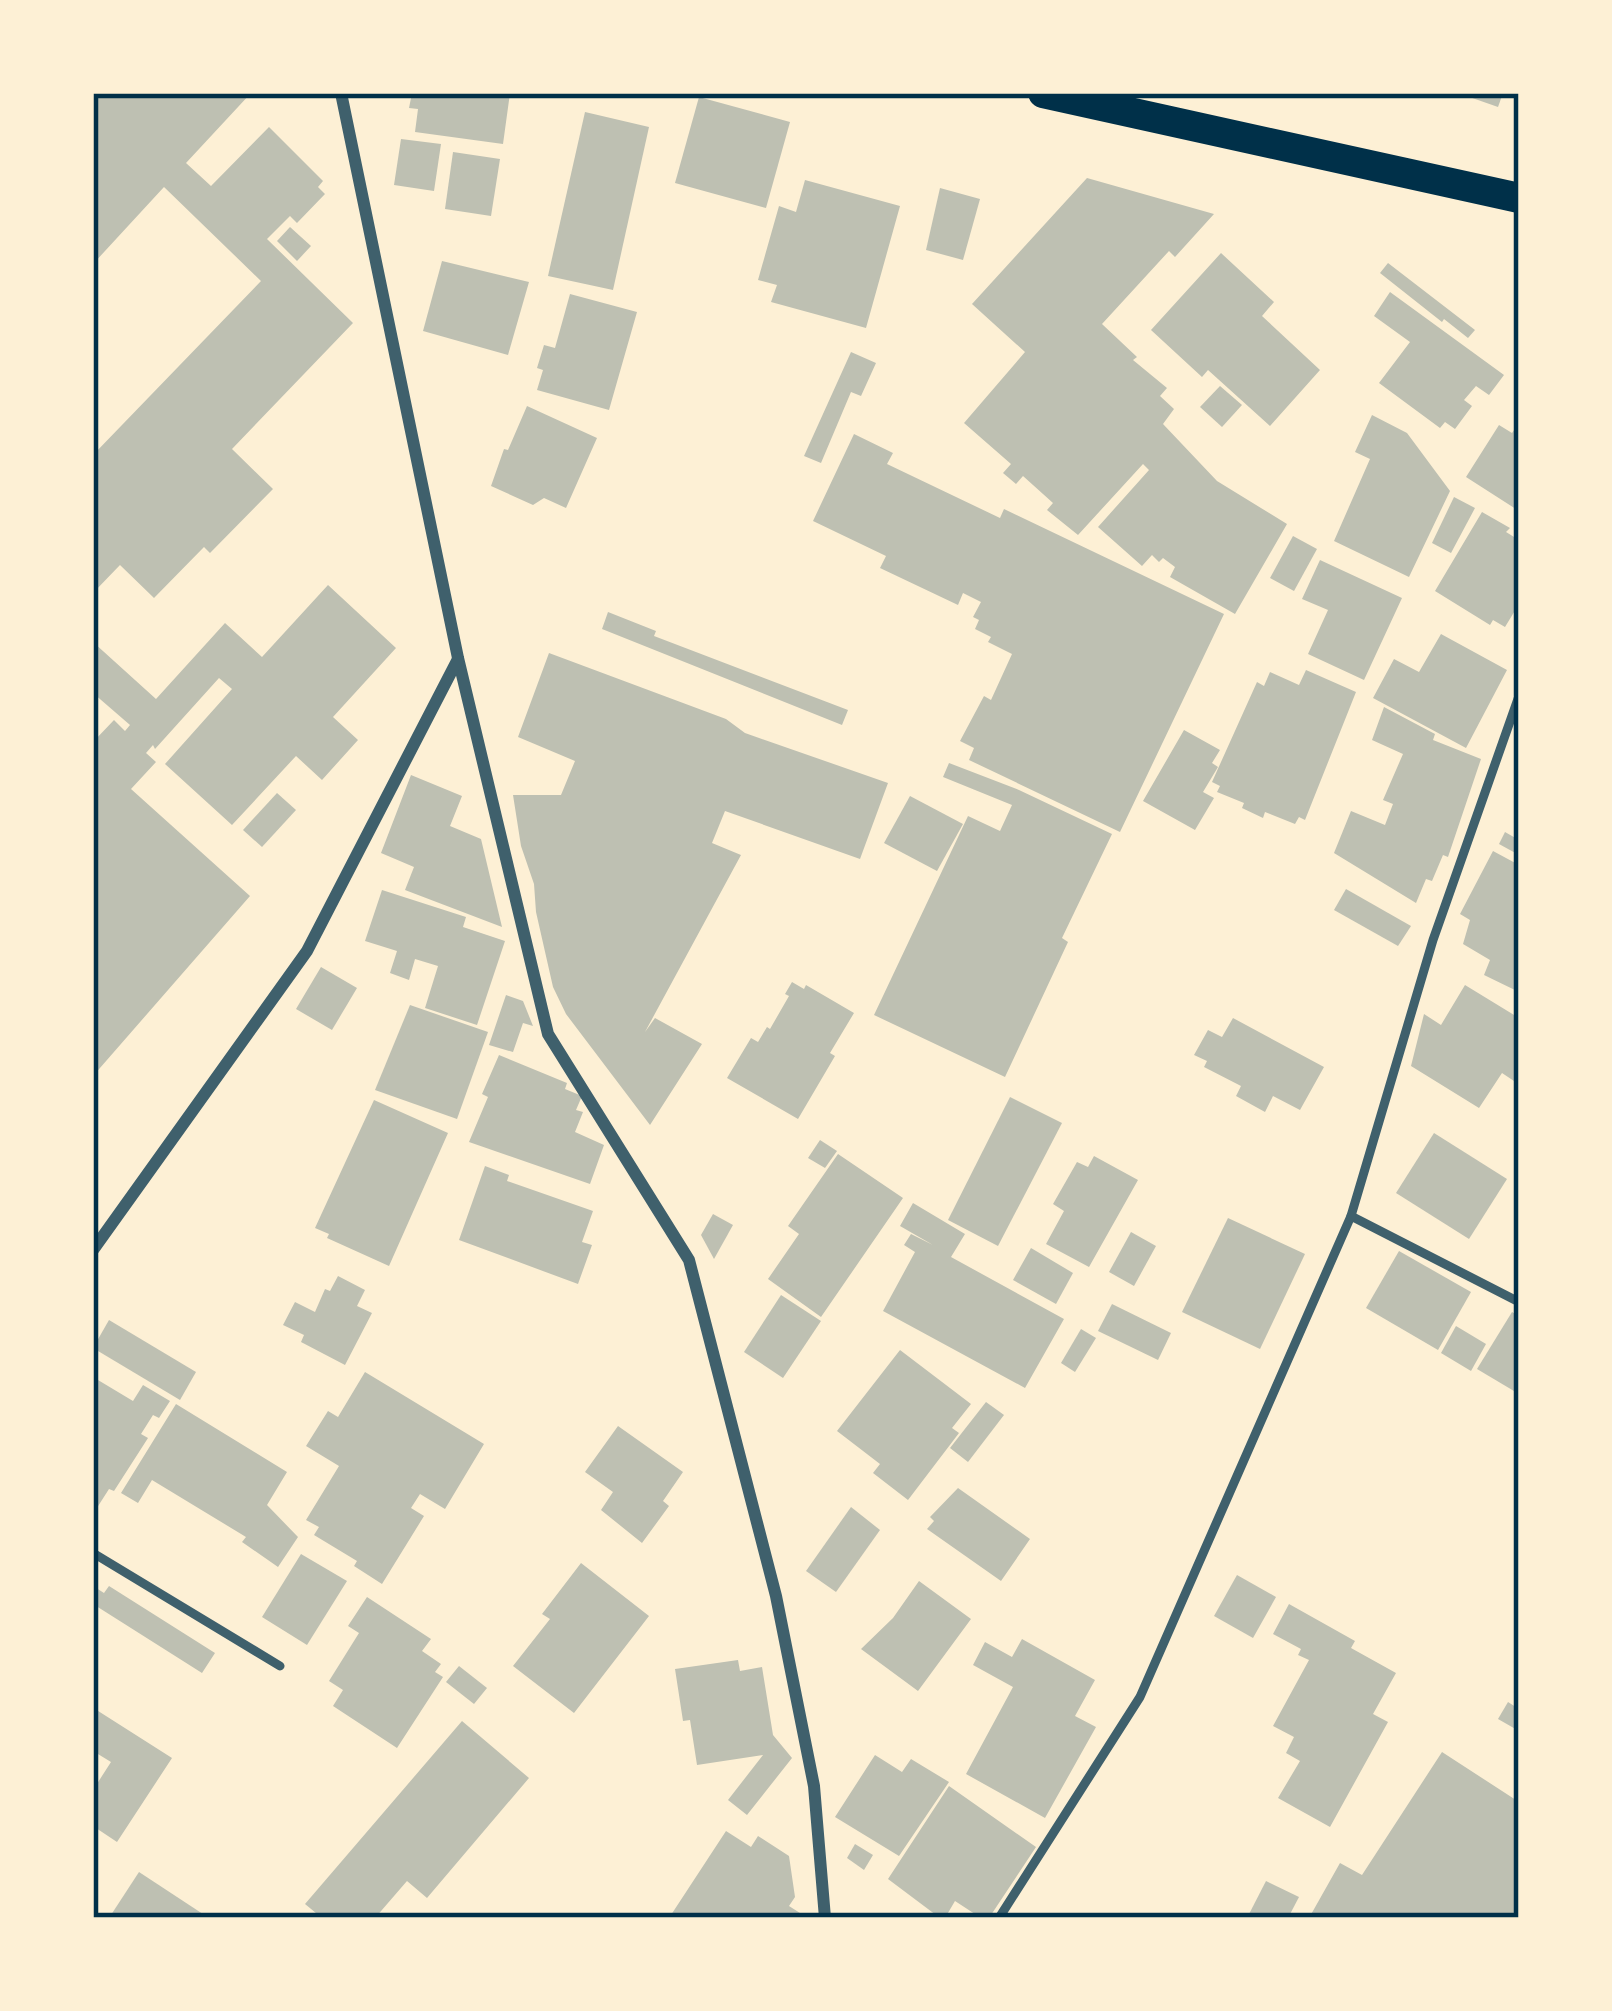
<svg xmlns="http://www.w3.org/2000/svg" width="1612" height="2011" font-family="Spectral,serif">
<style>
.building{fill:#bec0b2}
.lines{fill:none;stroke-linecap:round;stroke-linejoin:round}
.service{stroke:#3f606c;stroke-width:9}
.minor{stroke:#3f606c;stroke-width:12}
.primary{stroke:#003049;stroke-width:30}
.neatline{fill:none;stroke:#003049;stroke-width:4.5}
</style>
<rect width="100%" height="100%" fill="#fdf0d5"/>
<!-- building -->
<g class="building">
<path d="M93,93h158l-65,70 25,23 58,-59 54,54 -5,6 7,7 -28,29 -7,-7 -23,23 86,84 -121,126 41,40 -63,64 -6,-6 -50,51 -34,-33 -27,28v-138l168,-174 -97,-94 -71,77z"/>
<path d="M412,93h98l-7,51 -88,-12 3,-23 -9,-1z"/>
<path d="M1458,93h45l-5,14z"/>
<path d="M699,97l91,25 -24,86 -91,-25z"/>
<path d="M585,112l64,15 -36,163 -65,-14z"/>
<path d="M401,139l40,5 -7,47 -40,-6z"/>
<path d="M453,152l47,7 -9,57 -46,-7z"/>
<path d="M1087,178l127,36 -39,43 -6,-6 -67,73 35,33 -4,3 34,28 -7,8 14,13 -11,15 54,57 70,43 -52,90 -65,-37 5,-10 -12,-9 -4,4 -7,-7 -10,11 -44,-39 51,-57 -6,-6 -65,71 -31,-25 6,-7 -30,-27 -7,8 -13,-11 8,-9 -47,-41 61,-71 -53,-48z"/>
<path d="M805,180l95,26 -34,122 -95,-26 6,-17 -19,-5 21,-74 17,6z"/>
<path d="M940,188l40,11 -17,61 -37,-10z"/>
<path d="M290,227l21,19 -14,15 -20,-20z"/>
<path d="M1221,253l53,49 -12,14 58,54 -50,56 -62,-56 -6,7 -51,-47z"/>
<path d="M442,261l87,21 -21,73 -85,-24z"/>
<path d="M1388,263l87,67 -7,8 -24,-19 -2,3 -62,-49z"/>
<path d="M1390,292l114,83 -15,20 -13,-9 -12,14 8,6 -17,23 -10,-7 -5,6 -61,-45 31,-41 -36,-26z"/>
<path d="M570,294l67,18 -28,98 -72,-20 6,-20 -6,-2 7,-23 11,3z"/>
<path d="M851,352l25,11 -15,33 -10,-4 -30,71 -17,-7z"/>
<path d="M1220,386l22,19 -20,22 -22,-20z"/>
<path d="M527,406l70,32 -31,70 -22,-10 -11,7 -42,-19 13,-37 4,1z"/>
<path d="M1372,415l35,18 43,58 -41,86 -75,-36 36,-82 -15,-7z"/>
<path d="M1519,423v88l-53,-34 33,-52 13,8z"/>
<path d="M854,434l39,19 -6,11 113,54 4,-9 220,105 -104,218 -151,-72 5,-12 -14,-7 24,-45 7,4 21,-46 -24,-12 3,-5 -16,-8 4,-9 -6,-3 8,-15 -18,-9 -5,12 -78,-37 6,-12 -73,-35z"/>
<path d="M1454,497l21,11 -24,45 -19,-10z"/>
<path d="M1482,512l28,16 -4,4 13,8v64l-14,23 -12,-7 -3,5 -55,-34z"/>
<path d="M1293,536l24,13 -23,42 -24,-13z"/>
<path d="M1320,560l82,38 -38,82 -56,-26 20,-44 -26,-11z"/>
<path d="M328,585l68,63 -63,69 25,23 -36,40 -26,-24 -64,69 -67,-61 67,-75 -13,-11 -64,71 -2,-4 -7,8 10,9 -25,27 119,107 -157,180v-334l21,-22 11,11 5,-6 -37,-32v-51l63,57 69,-76 37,34z"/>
<path d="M608,612l48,19 -2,5 194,74 -6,15 -240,-96z"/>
<path d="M1441,634l66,36 -41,78 -93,-50 21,-39 25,13z"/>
<path d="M549,653l177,66 19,14 143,50 -28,76 -135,-48 -13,32 29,12 -96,177 10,-14 47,26 -52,81 -84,-111 -13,-27 -17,-75 -2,-28 -13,-38 -8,-51h48l14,-34 -57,-24z"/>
<path d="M1306,670l50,22 -51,128 -6,-3 -4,7 -30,-12 -2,6 -21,-10 2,-5 -27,-11 3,-6 -8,-4 45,-100 7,4 6,-14 29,13z"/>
<path d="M1384,707l51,27 -2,6 48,19 -33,98 -5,-2 -11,26 -6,-2 -10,24 -82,-50 17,-42 34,14 8,-21 -10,-4 20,-46 -31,-14z"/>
<path d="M1184,730l36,20 -8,13 6,4 -15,25 11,6 -19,32 -52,-29z"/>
<path d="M949,763l70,27 93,44 -50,104 6,4 -63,135 -131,-62 94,-199 32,15 12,-26 -69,-28z"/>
<path d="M411,775l51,21 -12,30 31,13 21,88 -97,-37 9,-23 -33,-14z"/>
<path d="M277,793l19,17 -34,37 -19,-17z"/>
<path d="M910,796l53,28 -26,47 -53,-28z"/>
<path d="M1505,832l14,8v15l-20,-11z"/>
<path d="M1493,851l26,14v127l-35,-17 6,-15 -27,-16 7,-24 -10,-6z"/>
<path d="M1346,889l65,37 -13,20 -64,-36z"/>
<path d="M382,890l84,27 -3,10 42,14 -28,84 -52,-17 13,-42 -23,-7 -6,21 -19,-7 7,-22 -32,-10z"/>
<path d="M321,967l36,21 -25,42 -36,-21z"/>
<path d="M792,982l12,7 2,-4 48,28 -24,40 5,3 -37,63 -71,-41 24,-40 7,4 9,-15 3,2 19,-33 -4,-2z"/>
<path d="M1465,985l54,33v55l-5,8 -12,-8 -23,35 -68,-42 13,-52 17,11z"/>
<path d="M506,995l17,6 10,25 -10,-3 -10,29 -24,-7z"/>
<path d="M410,1005l78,27 -31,87 -82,-29z"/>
<path d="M1233,1018l91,49 -24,43 -27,-14 -8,16 -29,-16 5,-10 -37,-19 3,-6 -13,-6 14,-25 14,7z"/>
<path d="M499,1055l68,28 -2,6 17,7 -6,14 7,2 -8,20 29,13 -14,39 -121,-42 19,-45 -6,-3z"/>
<path d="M1010,1097l52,26 -64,123 -50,-26z"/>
<path d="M374,1100l74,33 -59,133 -62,-28 2,-4 -14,-6z"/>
<path d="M1434,1133l73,46 -38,60 -73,-46z"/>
<path d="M820,1140l17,11 -12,17 -17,-10z"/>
<path d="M838,1154l65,44 -82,119 -53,-38 31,-45 -11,-8z"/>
<path d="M1094,1156l44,24 -49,87 -43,-23 18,-33 -11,-7 24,-42 11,5z"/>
<path d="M485,1166l24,9 -2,6 86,30 -11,31 10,3 -14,39 -119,-44z"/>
<path d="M913,1203l52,31 -14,23 113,62 -39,69 -142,-77 32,-59 -11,-7 7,-11 22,11 -33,-19z"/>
<path d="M713,1214l20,11 -19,34 -13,-24z"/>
<path d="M1228,1218l77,36 -45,95 -78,-37z"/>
<path d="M1131,1232l25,14 -22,40 -25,-14z"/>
<path d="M1031,1248l42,25 -17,31 -43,-24z"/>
<path d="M1399,1251l72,41 -33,58 -72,-42z"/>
<path d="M338,1276l27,14 -8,16 15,7 -27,52 -44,-23 3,-7 -21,-10 12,-23 20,10 10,-23 5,2z"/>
<path d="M781,1295l40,26 -38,57 -39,-26z"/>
<path d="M1112,1304l59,29 -13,27 -60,-29z"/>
<path d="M1512,1312l7,4v78l-42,-25z"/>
<path d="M109,1320l87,52 -16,28 -87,-52z"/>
<path d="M1456,1326l30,18 -15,27 -30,-18z"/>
<path d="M1081,1329l15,9 -21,34 -14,-9z"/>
<path d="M900,1350l71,54 -19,24 7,5 -51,67 -35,-27 7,-9 -43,-33z"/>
<path d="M365,1372l119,72 -39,65 -25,-15 -9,14 13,8 -42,68 -28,-18 3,-5 -43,-26 5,-8 -13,-7 33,-54 -33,-20 22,-35 10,6z"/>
<path d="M93,1377l40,24 10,-16 27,16 -11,17 -6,-3 -12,19 7,4 -34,53 -5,-2 -16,25z"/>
<path d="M986,1402l18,13 -36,47 -18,-14z"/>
<path d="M176,1404l111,68 -20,33 31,32 -20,30 -36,-25 4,-5 -94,-57 -14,23 -17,-10z"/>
<path d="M618,1426l65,46 -20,29 6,5 -27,37 -41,-33 12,-18 -28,-20z"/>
<path d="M958,1488l72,51 -29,42 -74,-52 7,-8 -4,-4z"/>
<path d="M851,1507l29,23 -44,62 -30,-21z"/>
<path d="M301,1554l46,27 -40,64 -45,-28z"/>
<path d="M581,1563l68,53 -75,97 -61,-47 37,-47 -8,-5z"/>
<path d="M1237,1575l39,22 -23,41 -39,-22z"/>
<path d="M919,1581l52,38 -53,72 -57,-42 32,-31z"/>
<path d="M93,1586l11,7 5,-7 106,67 -13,20 -109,-69z"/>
<path d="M367,1597l64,42 -9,12 19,13 -6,8 8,5 -46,71 -64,-42 10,-16 -14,-9 30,-48 -11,-7z"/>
<path d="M1289,1604l66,37 -4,7 45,25 -23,41 15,8 -58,105 -52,-29 22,-37 -14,-8 8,-16 -21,-11 36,-66 -11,-5 3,-6 -28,-15z"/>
<path d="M1022,1639l73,41 -20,36 21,11 -51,91 -79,-44 47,-87 -40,-22 12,-23 27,15z"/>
<path d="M738,1660l2,11 22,-4 11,68 19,23 -45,57 -19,-15 35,-45 -66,10 -7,-45 -7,1 -8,-52z"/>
<path d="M459,1666l28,22 -13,16 -28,-22z"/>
<path d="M1508,1702l11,7v22l-21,-12z"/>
<path d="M95,1709l77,49 -55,84 -24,-16v-36l18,-28 -18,-11z"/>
<path d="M462,1721l67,57 -102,120 -20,-17 -32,37h-53l-17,-14z"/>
<path d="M1442,1752l77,50v116h-210l31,-55 22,12z"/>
<path d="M875,1755l27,17 9,-13 38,23 -50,74 -64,-39z"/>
<path d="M949,1786l87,61 -47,71h-8l-26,-17 -10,17h-5l-52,-39z"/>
<path d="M726,1831l25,16 7,-11 31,20 6,41 -6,9 11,7 -3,5h-128z"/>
<path d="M855,1844l18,11 -9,15 -17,-12z"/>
<path d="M139,1872l70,46h-100z"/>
<path d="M1266,1881l33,16 -11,21h-41z"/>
</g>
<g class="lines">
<!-- service -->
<g class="service">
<path d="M1351,1216l168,86"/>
<path d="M93,1553l187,113"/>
<path d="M999,1918l141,-221 211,-481 82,-276 86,-244"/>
</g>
<!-- minor -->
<g class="minor">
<path d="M341,93l117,565 90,376 141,226 87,336 38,190 11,132"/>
<path d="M93,1250l214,-299 151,-292"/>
</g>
<!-- primary -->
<path class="primary" d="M1043,93l476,105"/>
</g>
<!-- border -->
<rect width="1612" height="2011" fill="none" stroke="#fdf0d5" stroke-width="192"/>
<rect x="96" y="96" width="1420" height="1819" class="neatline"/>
</svg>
